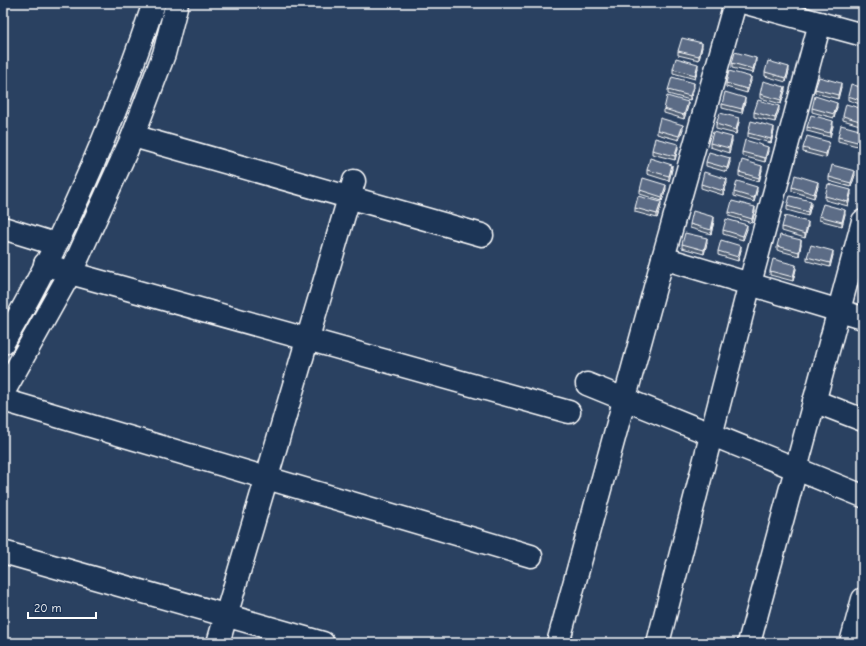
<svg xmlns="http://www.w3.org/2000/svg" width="866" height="646" font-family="'Comic Neue',sans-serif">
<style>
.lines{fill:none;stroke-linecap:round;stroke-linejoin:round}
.minor-casing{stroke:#fff;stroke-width:25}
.minor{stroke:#1d3557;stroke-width:22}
.wall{fill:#4e5d73;stroke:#fff}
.shaded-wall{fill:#404c5e;stroke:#fff}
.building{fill:#5b6c86;stroke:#fff}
</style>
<rect width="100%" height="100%" fill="#2a4161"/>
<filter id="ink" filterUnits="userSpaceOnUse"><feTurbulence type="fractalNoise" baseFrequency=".025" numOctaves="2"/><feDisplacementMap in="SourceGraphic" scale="8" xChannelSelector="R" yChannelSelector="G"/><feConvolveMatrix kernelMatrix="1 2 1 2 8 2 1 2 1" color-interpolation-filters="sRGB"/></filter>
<g filter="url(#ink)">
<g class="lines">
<!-- minor casing -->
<g class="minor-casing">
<g id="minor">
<path d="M746,3l117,32"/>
<path d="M133,136l349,99"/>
<path d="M3,228l52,16"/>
<path d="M663,258l200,60"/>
<path d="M45,264l25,9 499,139"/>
<path d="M3,343c63,-107 112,-223 151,-340"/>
<path d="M587,384l276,112"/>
<path d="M3,393l71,-127 59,-130 31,-82 13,-51"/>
<path d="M3,400l528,156"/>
<path d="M814,401l49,19"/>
<path d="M3,552l320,91"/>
<path d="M218,643l136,-462"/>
<path d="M558,643l105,-385 72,-255"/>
<path d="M658,643l92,-360 70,-260"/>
<path d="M749,643l114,-422"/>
<path d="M851,643l12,-44"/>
</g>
</g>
<!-- minor -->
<use href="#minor" class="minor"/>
</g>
<!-- wall -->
<g class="wall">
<path d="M702,47l-3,13 -21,-5v-4z"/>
<path d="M756,62l-3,11 -21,-5v-5z"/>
<path d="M698,68l-3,11 -22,-6v-4z"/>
<path d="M789,71l-3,11 -21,-6v-4z"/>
<path d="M751,81l-4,12 -21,-6v-4z"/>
<path d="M694,87l-4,13 -22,-6v-4z"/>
<path d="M841,87l-3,12 -23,-6v-4z"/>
<path d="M863,88v17l-15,-5v-4z"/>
<path d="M785,91l-4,13 -21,-6v-4z"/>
<path d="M745,102l-3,11 -20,-5v-4z"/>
<path d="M688,106l-4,13 -20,-6v-4z"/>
<path d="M837,107l-3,11 -22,-6v-4z"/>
<path d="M863,109v17l-20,-6v-4z"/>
<path d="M779,110l-4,12 -21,-5v-5z"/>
<path d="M739,122l-3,12 -20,-5v-5z"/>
<path d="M833,126l-3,11 -23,-6v-4z"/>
<path d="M683,129l-4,11 -22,-6v-4z"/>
<path d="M774,131l-3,12 -23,-6v-4z"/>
<path d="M863,131v7l-2,9 -23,-6v-4z"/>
<path d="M732,141l-3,12 -19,-6v-4z"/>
<path d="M829,146l-3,12 -23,-6v-4z"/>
<path d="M678,148l-3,12 -23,-6v-4z"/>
<path d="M768,151l-3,11 -23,-6v-4z"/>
<path d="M706,162h24l-3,10 -21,-6z"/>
<path d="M672,169l-3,12 -22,-7v-4z"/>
<path d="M762,170l-3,12 -20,-6v-4z"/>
<path d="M855,175l-4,12 -22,-6v-4z"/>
<path d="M727,183l-4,12 -22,-7v-4z"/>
<path d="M818,186l-4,12 -22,-7v-4z"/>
<path d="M666,189l-4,12 -22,-7v-4z"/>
<path d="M757,191l-3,11 -20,-6v-4z"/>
<path d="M851,194l-3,12 -23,-6v-4z"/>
<path d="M811,205l-3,11 -21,-6v-4z"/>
<path d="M661,206l-4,12 -22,-6v-4z"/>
<path d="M755,211l-3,12 -23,-7v-4z"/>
<path d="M845,214l-3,12 -23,-6v-4z"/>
<path d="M714,221l-3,13 -21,-6v-4z"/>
<path d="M808,226l-3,12 -23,-7v-4z"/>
<path d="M747,229l-4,11 -20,-6v-4z"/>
<path d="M707,243l-3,11 -22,-6v-4z"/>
<path d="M801,244l-2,12 -22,-6v-4z"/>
<path d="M741,250l-3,11 -20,-6v-4z"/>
<path d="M833,255l-3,12 -23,-6v-4z"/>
<path d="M796,269l-3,12 -23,-6v-4z"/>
</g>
<!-- shaded-wall -->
<g class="shaded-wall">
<path d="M702,43v4l-3,13v-4z"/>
<path d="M756,58v4l-3,11v-4z"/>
<path d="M698,64v4l-3,11v-4z"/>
<path d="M789,67v4l-3,11v-4z"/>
<path d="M751,77v4l-4,12v-4z"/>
<path d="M694,83v4l-4,13v-4z"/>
<path d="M841,83v4l-3,12v-4z"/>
<path d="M785,87v4l-4,13v-4z"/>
<path d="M745,98v4l-3,11v-4z"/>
<path d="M688,102v4l-4,13v-4z"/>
<path d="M837,103v4l-3,11v-4z"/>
<path d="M779,106v4l-4,12v-4z"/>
<path d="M739,118v4l-3,12v-4z"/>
<path d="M833,121v5l-3,11v-4z"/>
<path d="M683,125v4l-4,11v-4z"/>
<path d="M774,127v4l-3,12v-4z"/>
<path d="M863,134v4l-2,9v-4z"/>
<path d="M732,137v4l-3,12v-5z"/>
<path d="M829,142v4l-3,12v-4z"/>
<path d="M678,144v4l-3,12v-4z"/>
<path d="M768,147v4l-3,11v-4z"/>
<path d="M730,158v4l-3,10v-4z"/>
<path d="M672,165v4l-3,12v-5z"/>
<path d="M762,166v4l-3,12v-4z"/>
<path d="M855,171v4l-4,12v-4z"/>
<path d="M727,179v4l-4,12v-4z"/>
<path d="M818,182v4l-4,12v-4z"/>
<path d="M666,185v4l-4,12v-4z"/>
<path d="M757,187v4l-3,11v-4z"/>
<path d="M851,190v4l-3,12v-4z"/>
<path d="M811,201v4l-3,11v-4z"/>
<path d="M661,202v4l-4,12v-4z"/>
<path d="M755,207v4l-3,12v-4z"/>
<path d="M845,210v4l-3,12v-4z"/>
<path d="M714,217v4l-3,13v-4z"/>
<path d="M808,222v4l-3,12v-4z"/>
<path d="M747,225v4l-4,11v-4z"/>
<path d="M707,238v5l-3,11v-4z"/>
<path d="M801,240v4l-2,12v-4z"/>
<path d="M741,246v4l-3,11v-4z"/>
<path d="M833,251v4l-3,12v-4z"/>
<path d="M796,265v4l-3,12v-4z"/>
</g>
<!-- building -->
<g class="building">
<path d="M682,38l20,5 -3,13 -21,-5z"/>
<path d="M735,52l21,6 -3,11 -21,-6z"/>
<path d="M676,58l22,6 -3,11 -22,-6z"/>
<path d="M768,61l21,6 -3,11 -21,-6z"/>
<path d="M729,71l22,6 -4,12 -21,-6z"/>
<path d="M672,77l22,6 -4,13 -22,-6z"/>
<path d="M819,77l22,6 -3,12 -23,-6z"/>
<path d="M763,81l22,6 -4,13 -21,-6z"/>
<path d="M851,84l12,4v13l-15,-5z"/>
<path d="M725,92l20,6 -3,11 -20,-5z"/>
<path d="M667,96l21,6 -4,13 -20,-6z"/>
<path d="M815,96l22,7 -3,11 -22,-6z"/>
<path d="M758,100l21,6 -4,12 -21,-6z"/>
<path d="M846,104l17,5v13l-20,-6z"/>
<path d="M720,113l19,5 -3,12 -20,-6z"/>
<path d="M811,115l22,6 -3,12 -23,-6z"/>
<path d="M660,118l23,7 -4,11 -22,-6z"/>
<path d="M751,121l23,6 -3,12 -23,-6z"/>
<path d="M841,125l22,6v3l-2,9 -23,-6z"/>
<path d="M713,132l19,5 -3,11 -19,-5z"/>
<path d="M807,136l22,6 -3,12 -23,-6z"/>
<path d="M655,138l23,6 -3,12 -23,-6z"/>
<path d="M745,140l23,7 -3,11 -23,-6z"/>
<path d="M709,152l21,6 -3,10 -21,-6z"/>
<path d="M650,158l22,7 -3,11 -22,-6z"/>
<path d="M742,160l20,6 -3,12 -20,-6z"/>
<path d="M832,165l23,6 -4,12 -22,-6z"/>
<path d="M704,172l23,7 -4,12 -22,-7z"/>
<path d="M795,175l23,7 -4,12 -22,-7z"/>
<path d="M643,178l23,7 -4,12 -22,-7z"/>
<path d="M737,181l20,6 -3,11 -20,-6z"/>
<path d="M828,184l23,6 -3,12 -23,-6z"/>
<path d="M638,196l23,6 -4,12 -22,-6z"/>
<path d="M790,196l21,5 -3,11 -21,-6z"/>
<path d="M732,201l23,6 -3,12 -23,-7z"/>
<path d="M823,204l22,6 -3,12 -23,-6z"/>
<path d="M693,211l21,6 -3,13 -21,-6z"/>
<path d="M785,216l23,6 -3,12 -23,-7z"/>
<path d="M726,219l21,6 -4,11 -20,-6z"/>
<path d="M685,233l22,5 -3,12 -22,-6z"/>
<path d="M780,235l21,5 -2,12 -22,-6z"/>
<path d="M721,240l20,6 -3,11 -20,-6z"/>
<path d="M811,245l22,6 -3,12 -23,-6z"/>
<path d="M773,259l23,6 -3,12 -23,-6z"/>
</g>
</g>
<!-- margin -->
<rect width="866" height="646" fill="none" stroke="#1d3557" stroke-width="16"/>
<rect x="8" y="8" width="850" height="630" fill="none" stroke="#fff" stroke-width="1.5" filter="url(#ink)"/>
<!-- scale -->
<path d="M28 612v6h68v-6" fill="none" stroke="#ffffff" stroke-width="2"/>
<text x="34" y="612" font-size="12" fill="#ffffff" stroke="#1d3557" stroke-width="3" paint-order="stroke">20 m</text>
</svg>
